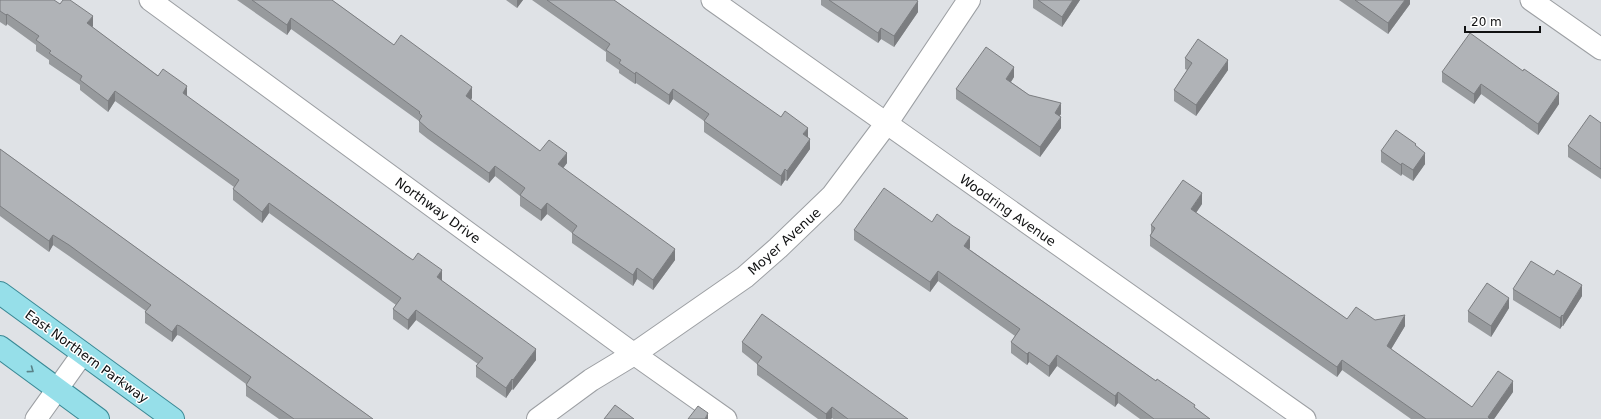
<svg xmlns="http://www.w3.org/2000/svg" width="1601" height="419" font-family="'DejaVu Sans',sans-serif">
<style>
.lines{fill:none;stroke-linecap:round;stroke-linejoin:round}
.minor-casing{stroke:#9c9fa3;stroke-width:23}
.tertiary-casing{stroke:#9c9fa3;stroke-width:24}
.primary-casing{stroke:#3a8995;stroke-width:24}
.minor{stroke:#fff;stroke-width:21}
.tertiary{stroke:#fff;stroke-width:22}
.primary{stroke:#96dfe9;stroke-width:22}
.wall{fill:#979a9d}
.shaded-wall{fill:#7b7d80}
.building{fill:#b0b3b7;stroke:#7b7d80}
.oneway{stroke:#5a8288}
.labels{text-anchor:middle;stroke-width:3;stroke-linejoin:round;paint-order:stroke}
.street-label{font-size:13px;fill:#101112;stroke:#fff}
</style>
<rect width="100%" height="100%" fill="#dfe2e6"/>
<g class="lines">
<!-- minor casing -->
<g class="minor-casing">
<g id="minor">
<path d="M150,0l484,354 92,65"/>
<path d="M712,0l593,419"/>
<path d="M1531,0l70,49"/>
<path d="M36,419l47,-66"/>
</g>
</g>
<!-- tertiary casing -->
<g class="tertiary-casing">
<path id="tertiary" d="M538,419l53,-39 43,-26 111,-77 33,-29 54,-52 54,-72 83,-124"/>
</g>
<!-- primary casing -->
<g class="primary-casing">
<g id="primary">
<path d="M0,293l173,126"/>
<path d="M0,347l98,72"/>
</g>
</g>
<!-- minor -->
<use href="#minor" class="minor"/>
<!-- tertiary -->
<use href="#tertiary" class="tertiary"/>
<!-- primary -->
<use href="#primary" class="primary"/>
</g>
<!-- wall -->
<g class="wall">
<path d="M0,0l93,26 -1,1 95,70 220,159 35,25 94,79 -23,30 -1,-1 -6,9 -30,-21v-11l2,-2 -62,-44 -8,10 -15,-11v-10l3,-4 -127,-92 -7,10 -29,-23v-11l1,-2 -119,-86 -7,11 -28,-22v-5l-31,-21v-4l-13,-9v-6l-29,-21 -1,2 -6,-4z"/>
<path d="M237,0h95l62,45 78,53 -2,2 70,51 27,12 -4,5 112,92 -22,30 -16,-11 -4,7 -61,-43v-10l-25,-19 -6,7 -21,-15v-10l-25,-20 -6,7 -61,-44 -9,-7v-11l-128,-92 -4,6z"/>
<path d="M506,0h17l-6,8z"/>
<path d="M532,0h82l194,137 2,12 -23,32 -2,-1 -4,6 -77,-54v-11l-31,-22 -4,6 -33,-22 -1,1 -16,-11v-3l-13,-9v-9z"/>
<path d="M821,0h95l2,12 -24,35 -13,-8 -3,4 -57,-38z"/>
<path d="M1033,0h47l-18,27 -29,-19z"/>
<path d="M1339,0h71v4l-22,30z"/>
<path d="M1185,58l43,12 -32,46 -22,-15v-11l13,-20 -2,-1z"/>
<path d="M1442,72l117,32 -21,31 -57,-41 -7,10 -32,-22z"/>
<path d="M1014,77l-3,5 18,13 32,19 -2,2 2,12 -21,29 -84,-58v-10z"/>
<path d="M1601,123v56l-33,-22v-11z"/>
<path d="M1416,146l9,18 -12,17 -11,-7 -1,2 -20,-14v-11z"/>
<path d="M0,149l373,270h-94l-33,-23v-12l-66,-48 -3,-1 -5,7 -27,-19v-11l1,-1 -77,-55 -16,-11 -4,7 -49,-36z"/>
<path d="M1202,204l-6,9 151,106 28,1 30,6 -14,23 81,58 41,-15 -19,27h-83l-69,-49 -5,7 -187,-131v-10l1,-3v-8z"/>
<path d="M932,222l38,26 -1,1 241,170h-70l-22,-16 -3,4 -58,-41 -8,11 -20,-15 -2,3 -16,-12v-11l4,-6 -77,-55 -8,11 -76,-52v-10z"/>
<path d="M1513,289l69,7 -19,30h-1l-2,3 -47,-29z"/>
<path d="M1509,308l-18,29 -23,-15v-11z"/>
<path d="M742,342l166,77h-75l-1,-1 -1,1h-13l-61,-44v-11l-15,-12z"/>
</g>
<!-- shaded-wall -->
<g class="shaded-wall">
<path d="M517,0h6l-6,8z"/>
<path d="M1073,0h7l-18,27v-10z"/>
<path d="M1405,0h5v4l-22,30v-11z"/>
<path d="M918,1v11l-24,35v-11z"/>
<path d="M7,14v10l-1,2v-11z"/>
<path d="M93,16v10l-6,8v-11z"/>
<path d="M291,18v11l-4,6v-10z"/>
<path d="M881,28v11l-3,4v-10z"/>
<path d="M1228,60v10l-32,46v-11z"/>
<path d="M1014,67v10l-8,12v-10z"/>
<path d="M636,72v11l-1,1v-10z"/>
<path d="M1481,84v10l-7,10v-10z"/>
<path d="M187,86v10l-4,8v-11z"/>
<path d="M472,87v11l-6,9v-11z"/>
<path d="M673,89v10l-4,6v-10z"/>
<path d="M115,91v10l-7,11v-11z"/>
<path d="M1559,93v11l-21,31v-11z"/>
<path d="M1061,103v11l-6,10v-11z"/>
<path d="M1061,117v11l-21,29v-10z"/>
<path d="M808,128v10l-5,-4z"/>
<path d="M810,139v10l-23,32v-10z"/>
<path d="M567,153v10l-9,12v-11z"/>
<path d="M1425,153v11l-12,17v-11z"/>
<path d="M1402,163v11l-1,2v-11z"/>
<path d="M495,166v10l-6,7v-10z"/>
<path d="M785,169v11l-4,6v-10z"/>
<path d="M1202,193v11l-11,16v-11z"/>
<path d="M269,203v10l-7,10v-11z"/>
<path d="M547,203v11l-6,7v-11z"/>
<path d="M53,235v10l-4,7v-11z"/>
<path d="M970,237v11l-6,8v-10z"/>
<path d="M675,249v11l-22,30v-10z"/>
<path d="M637,268v11l-4,7v-11z"/>
<path d="M442,270v11l-5,-4z"/>
<path d="M938,271v10l-8,11v-10z"/>
<path d="M1582,285v11l-19,30v-10z"/>
<path d="M1509,298v10l-18,29v-11z"/>
<path d="M416,310v10l-8,10v-10z"/>
<path d="M1405,315v11l-18,30v-10z"/>
<path d="M1562,315v11l-2,3v-11z"/>
<path d="M177,325v10l-5,7v-10z"/>
<path d="M536,349v11l-23,30v-10z"/>
<path d="M1029,352v10l-2,3v-11z"/>
<path d="M1057,355v11l-8,11v-11z"/>
<path d="M1342,360v10l-5,7v-10z"/>
<path d="M512,379v10l-6,9v-10z"/>
<path d="M1513,381v11l-19,27h-6v-2z"/>
<path d="M1118,392v11l-3,4v-11z"/>
<path d="M832,407v11l-1,1h-5v-5z"/>
<path d="M708,413v6h-3z"/>
</g>
<!-- building -->
<g class="building">
<path d="M0,0h54l6,4 3,-4h7l23,16 -6,7 71,53 5,-7 24,17 -4,7 224,163 6,4 5,-7 24,17 -5,7 99,72 -23,31 -1,-1 -6,9 -30,-22 7,-8 -67,-48 -8,10 -15,-11 8,-11 -132,-95 -7,9 -29,-23 6,-9 -124,-89 -7,10 -28,-21 2,-4 -33,-23 2,-2 -15,-11 3,-4 -32,-22 -1,1 -6,-4z"/>
<path d="M252,0h80l62,45 7,-10 71,52 -6,9 74,55 9,-11 18,13 -9,11 117,85 -22,31 -16,-12 -4,7 -61,-42 5,-7 -30,-23 -6,7 -21,-15 5,-7 -30,-22 -6,7 -61,-44 -9,-8 3,-5 -3,-3 1,-1 -87,-64 -42,-30 -4,7z"/>
<path d="M547,0h67l167,117 4,-6 23,17 -5,6 7,5 -23,32 -2,-2 -4,7 -77,-55 5,-7 -36,-25 -4,6 -33,-23 -1,2 -16,-11 2,-3 -15,-10 4,-6z"/>
<path d="M829,0h87l2,1 -24,35 -13,-8 -3,5z"/>
<path d="M1038,0h35l-11,17z"/>
<path d="M1355,0h50l-17,23z"/>
<path d="M1470,33l53,38 1,-2 35,24 -21,31 -57,-40 -7,10 -32,-22z"/>
<path d="M1198,39l30,21 -32,45 -22,-15 18,-27 -7,-5z"/>
<path d="M986,47l28,20 -8,12 23,16 32,8 -6,10 6,4 -21,30 -84,-58z"/>
<path d="M1590,115l11,8v46l-33,-23z"/>
<path d="M1396,130l20,14 -1,1 10,8 -12,17 -11,-7 -1,2 -20,-14z"/>
<path d="M0,149l373,270h-79l-48,-34 5,-8 -71,-51 -3,-1 -5,7 -27,-20 6,-7 -3,-2 -79,-58 -16,-10 -4,6 -49,-35z"/>
<path d="M1183,180l19,13 -11,16 156,110 9,-12 19,13 30,-5 -18,31 85,61 26,-36 15,10 -25,36 2,2h-64l-84,-59 -5,7 -187,-131 5,-8 -4,-3z"/>
<path d="M884,188l48,34 5,-8 16,12 17,11 -6,9 192,135 1,-2 38,26 -1,2 16,12h-56l-36,-27 -3,4 -58,-41 -8,11 -20,-14 -2,2 -16,-12 9,-13 -82,-58 -8,11 -76,-52z"/>
<path d="M1531,261l23,14 3,-5 25,15 -19,31 -1,-1 -2,3 -47,-29z"/>
<path d="M1487,283l22,15 -18,28 -23,-15z"/>
<path d="M762,314l146,105h-60l-16,-12 -6,7 -69,-50 5,-7 -20,-15z"/>
<path d="M615,405l19,14h-30z"/>
<path d="M698,406l10,7 -3,6h-17z"/>
</g>
<!-- one-way arrows -->
<defs><path id="oneway-chevron" d="M-2-3.5L2.5 0L-2 3.5" fill="none" stroke-width="1.6" stroke-linecap="round" stroke-linejoin="round"/></defs>
<use class="oneway" href="#oneway-chevron" transform="translate(31 370) rotate(36)"/>
<g class="labels">
<!-- street labels -->
<g class="street-label">
<text transform="translate(438 210) rotate(36)" y="5">Northway Drive</text>
<text transform="translate(1008 210) rotate(35)" y="5">Woodring Avenue</text>
<text transform="translate(784 241) rotate(-42)" y="5">Moyer Avenue</text>
<text transform="translate(87 356) rotate(36)" y="5">East Northern Parkway</text>
</g>
</g>
<!-- scale -->
<path d="M1465 26v6h75v-6" fill="none" stroke="#101112" stroke-width="2"/>
<text x="1471" y="26" font-size="12" fill="#101112" stroke="#ffffff" stroke-width="3" paint-order="stroke">20 m</text>
</svg>
